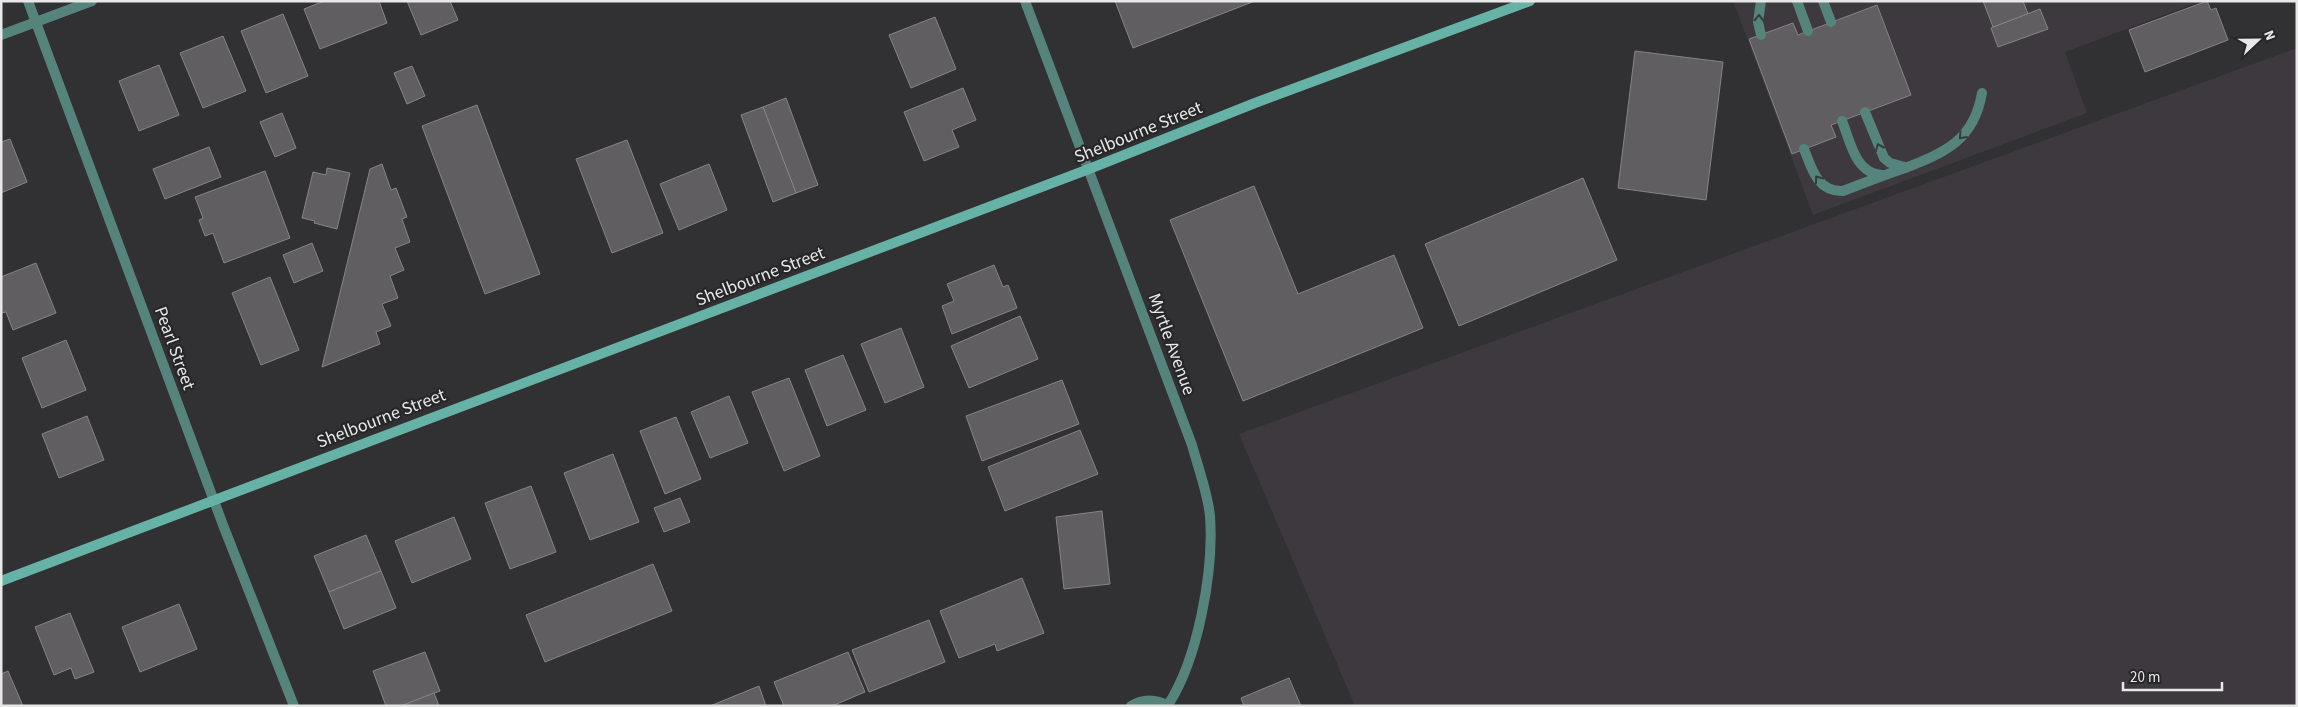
<svg xmlns="http://www.w3.org/2000/svg" width="2298" height="707" font-family="'Source Sans 3',sans-serif">
<style>
.built{fill:#3d393f}
.building{fill:#605e61;stroke:#868487}
.lines{fill:none;stroke-linecap:round;stroke-linejoin:round}
.lane{stroke:#56837b;stroke-width:10}
.street{stroke:#56837b;stroke-width:10}
.secondary{stroke:#67b2a6;stroke-width:10}
.oneway{stroke:#333d3d}
.labels{text-anchor:middle;stroke-width:4.5;stroke-linejoin:round;paint-order:stroke}
.street-label{font-size:18px;fill:#e8e8e9;stroke:#272628}
</style>
<rect width="100%" height="100%" fill="#313032"/>
<!-- built -->
<g class="built">
<path d="M1733,1h468l-136,51 22,61 -274,102z"/>
<path d="M2297,48v658h-942l-116,-272z"/>
</g>
<!-- building -->
<g class="building">
<path d="M324,1h55l8,22 -67,26 -16,-40z"/>
<path d="M407,1h43l8,19 -37,15z"/>
<path d="M1115,1h140l-122,47z"/>
<path d="M1983,1h40l5,13 -35,13z"/>
<path d="M2207,1l4,9 5,-2 12,32 -83,32 -16,-42z"/>
<path d="M1877,5l34,90 -80,30 5,12 -44,17 -43,-115 44,-16 5,12z"/>
<path d="M2040,9l8,20 -50,18 -7,-19z"/>
<path d="M283,14l25,62 -42,17 -25,-62z"/>
<path d="M935,17l21,52 -45,19 -22,-53z"/>
<path d="M223,36l23,55 -43,17 -23,-55z"/>
<path d="M1635,51l88,11 -17,138 -88,-12z"/>
<path d="M159,65l20,50 -40,16 -20,-50z"/>
<path d="M412,66l13,30 -18,8 -13,-31z"/>
<path d="M963,88l13,32 -24,10 7,17 -35,14 -20,-49z"/>
<path d="M786,98l32,87 -22,8 -33,-86z"/>
<path d="M477,105l63,169 -55,20 -63,-168z"/>
<path d="M763,107l33,86 -23,9 -32,-87z"/>
<path d="M282,113l14,35 -21,9 -15,-35z"/>
<path d="M10,139l17,43 -26,11v-51z"/>
<path d="M627,140l36,93 -51,20 -36,-94z"/>
<path d="M209,147l12,30 -56,22 -12,-30z"/>
<path d="M382,164l9,26 5,-2 11,29 -5,2 8,23 -15,6 9,22 -14,6 8,22 -16,6 9,22 -15,6 4,12 -58,23 48,-198z"/>
<path d="M709,164l18,46 -48,20 -19,-46z"/>
<path d="M327,168l23,5 -13,56 -23,-6 1,-2 -13,-3 11,-46 13,3z"/>
<path d="M265,171l25,67 -66,25 -11,-30 -8,3 -6,-16 4,-2 -8,-21z"/>
<path d="M1583,178l34,82 -158,66 -34,-82z"/>
<path d="M1254,186l44,108 96,-39 29,73 -180,73 -73,-181z"/>
<path d="M312,243l11,28 -29,12 -11,-28z"/>
<path d="M36,263l20,50 -43,17 -7,-18 -5,1v-36z"/>
<path d="M994,265l9,22 5,-2 9,23 -65,26 -10,-28 12,-5 -7,-17z"/>
<path d="M270,277l29,73 -38,15 -29,-72z"/>
<path d="M1020,316l18,43 -69,29 -18,-42z"/>
<path d="M901,328l23,59 -39,16 -24,-59z"/>
<path d="M66,340l20,50 -44,18 -20,-50z"/>
<path d="M843,355l23,55 -39,16 -22,-56z"/>
<path d="M789,378l31,78 -36,15 -32,-79z"/>
<path d="M1062,380l17,44 -97,37 -16,-45z"/>
<path d="M729,396l19,47 -38,15 -19,-46z"/>
<path d="M87,416l17,44 -45,18 -17,-44z"/>
<path d="M676,417l25,62 -36,15 -25,-63z"/>
<path d="M1080,430l18,44 -93,37 -17,-44z"/>
<path d="M613,454l26,68 -49,18 -26,-67z"/>
<path d="M531,486l25,66 -46,17 -25,-66z"/>
<path d="M680,498l10,24 -26,10 -10,-24z"/>
<path d="M1102,511l8,73 -46,5 -8,-72z"/>
<path d="M454,517l17,42 -59,24 -17,-42z"/>
<path d="M366,535l15,36 -52,21 -15,-36z"/>
<path d="M653,564l19,47 -127,51 -19,-47z"/>
<path d="M381,571l15,37 -52,21 -15,-37z"/>
<path d="M1022,578l22,55 -47,18 -2,-7 -36,14 -19,-47z"/>
<path d="M179,604l18,45 -57,23 -18,-45z"/>
<path d="M70,613l24,59 -19,7 -4,-11 -17,7 -19,-48z"/>
<path d="M929,620l16,42 -76,30 -17,-42z"/>
<path d="M425,652l15,39 -39,15h-15l-13,-35z"/>
<path d="M848,652l17,40 -33,14h-48l-10,-24z"/>
<path d="M8,671l15,35h-22v-32z"/>
<path d="M1289,678l12,28h-57l-3,-8z"/>
<path d="M759,686l7,20h-56z"/>
<path d="M434,693l5,13h-38z"/>
</g>
<g class="lines">
<!-- lane -->
<g class="lane">
<path d="M1761,1l-3,21 3,13"/>
<path d="M1797,1l11,30"/>
<path d="M1823,1l8,21"/>
<path d="M1865,112l19,46 6,5 15,4"/>
<path d="M1842,121c9,22 13,52 40,54"/>
<path d="M1804,149c8,20 13,43 39,42 21,-8 41,-16 62,-23 41,-16 69,-28 77,-75"/>
</g>
<!-- street -->
<g class="street">
<path d="M28,1l195,524 71,181"/>
<path d="M1025,1l167,444c6,22 16,49 18,71 4,55 -12,143 -42,189"/>
<path d="M1,35l91,-34"/>
<path d="M1131,706c13,-8 25,-7 38,0"/>
</g>
<!-- secondary -->
<path class="secondary" d="M1,581l1088,-412 166,-66 275,-102"/>
</g>
<!-- one-way arrows -->
<defs><path id="oneway-chevron" d="M-2-3.5L2.5 0L-2 3.5" fill="none" stroke-width="1.6" stroke-linecap="round" stroke-linejoin="round" transform="scale(1.25)"/></defs>
<g class="oneway">
<use href="#oneway-chevron" transform="translate(1759 18) rotate(-88)"/>
<use href="#oneway-chevron" transform="translate(1962 136) rotate(132)"/>
<use href="#oneway-chevron" transform="translate(1879 147) rotate(-114)"/>
<use href="#oneway-chevron" transform="translate(1818 179) rotate(-126)"/>
</g>
<g class="labels">
<!-- street labels -->
<g class="street-label">
<text transform="translate(1138 132) rotate(-22)" y="6">Shelbourne Street</text>
<text transform="translate(760 276) rotate(-21)" y="6">Shelbourne Street</text>
<text transform="translate(1172 344) rotate(70)" y="6">Myrtle Avenue</text>
<text transform="translate(175 348) rotate(70)" y="6">Pearl Street</text>
<text transform="translate(381 418) rotate(-21)" y="6">Shelbourne Street</text>
</g>
</g>
<!-- border -->
<rect width="2298" height="707" fill="none" stroke="#e8e8e9" stroke-width="5"/>
<!-- north arrow -->
<g transform="translate(2258 40) rotate(68)" stroke="#272628" stroke-width="4" paint-order="stroke">
<path d="M0-4L9 19L0 12L-9 19Z" fill="#e8e8e9"/>
<text y="-8" font-size="14" font-weight="bold" text-anchor="middle" fill="#e8e8e9">N</text>
</g>
<!-- scale -->
<path d="M2123 682v8h99v-8" fill="none" stroke="#e8e8e9" stroke-width="2.5"/>
<text x="2130" y="682" font-size="15" fill="#e8e8e9" stroke="#272628" stroke-width="4" paint-order="stroke">20 m</text>
</svg>
